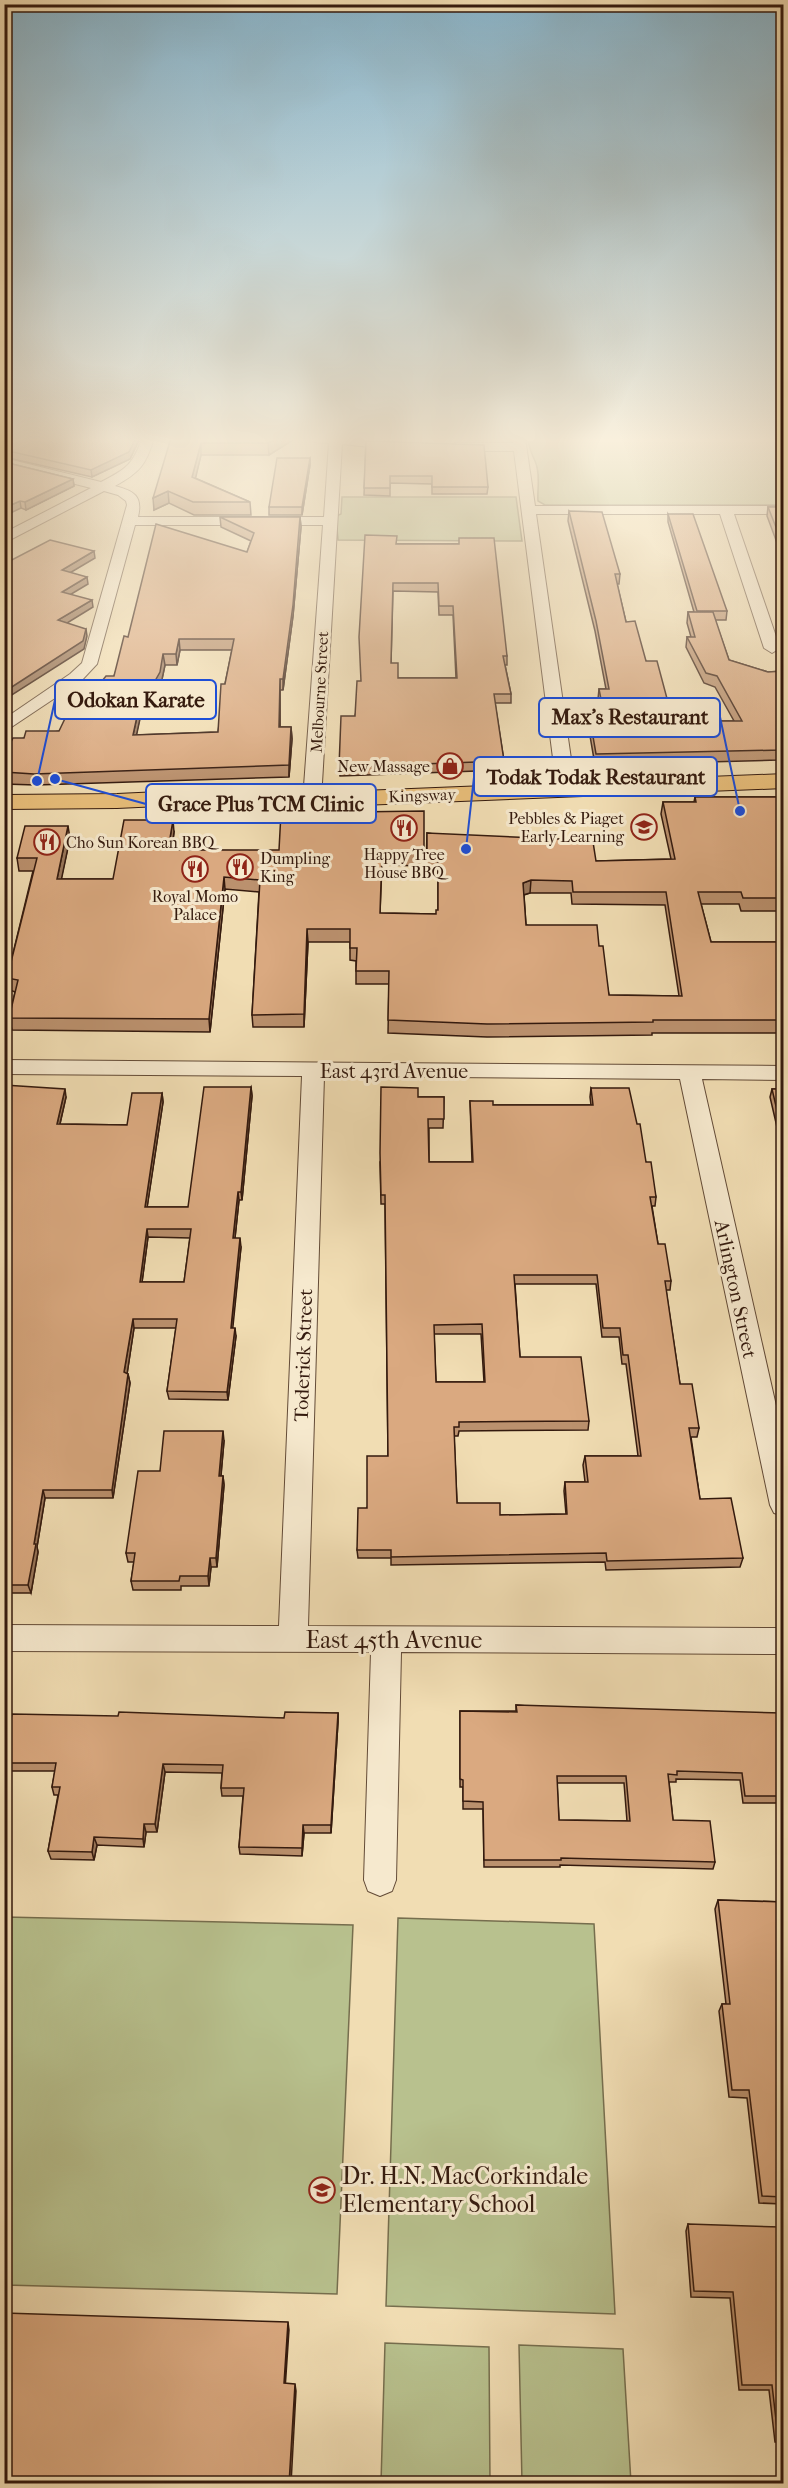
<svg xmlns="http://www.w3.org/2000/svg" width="788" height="2488" font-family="'IM FELL French Canon',serif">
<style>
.green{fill:#b8c18e;stroke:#766e4e;stroke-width:1.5}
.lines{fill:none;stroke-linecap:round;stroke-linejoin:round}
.street-casing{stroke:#634b37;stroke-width:2}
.primary-casing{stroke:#341a0e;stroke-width:2}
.street{fill:#f6e9ce;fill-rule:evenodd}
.primary{fill:#e8be7a;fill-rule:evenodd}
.wall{fill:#bb916e;stroke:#341a0e;stroke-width:1.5;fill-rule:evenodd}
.shaded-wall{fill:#99765a;stroke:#341a0e;stroke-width:1.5}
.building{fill:#daa980;stroke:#341a0e;stroke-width:1.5;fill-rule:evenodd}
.labels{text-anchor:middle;stroke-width:6;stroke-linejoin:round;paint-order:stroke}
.far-street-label{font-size:16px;fill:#341a0e;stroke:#f6e9ce}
.far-poi-label{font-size:16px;fill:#341a0e;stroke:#f6e9ce;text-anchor:end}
.street-label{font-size:20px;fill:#341a0e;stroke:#f6e9ce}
.near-street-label{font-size:24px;fill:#341a0e;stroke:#f6e9ce}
.near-poi-label{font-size:24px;fill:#341a0e;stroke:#f6e9ce;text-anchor:start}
.leader{fill:none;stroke:#1d4ed8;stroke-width:2}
.callout-dot{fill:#1d4ed8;stroke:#f6e9ce;stroke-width:2}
.callout{fill:#f6e9ce;stroke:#1d4ed8;stroke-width:2}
.callout-label{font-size:21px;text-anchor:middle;font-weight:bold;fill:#341a0e}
</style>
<rect width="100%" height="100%" fill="#f1ddb3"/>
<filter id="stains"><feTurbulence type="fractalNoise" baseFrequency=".00333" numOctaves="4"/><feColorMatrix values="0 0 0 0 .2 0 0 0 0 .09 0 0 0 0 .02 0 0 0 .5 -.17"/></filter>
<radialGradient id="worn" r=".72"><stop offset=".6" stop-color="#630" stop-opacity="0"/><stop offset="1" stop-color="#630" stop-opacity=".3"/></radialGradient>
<!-- green -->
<g class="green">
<path d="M528,438h255l-3,7 3,11v49h-238l-7,-4c-1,-11 3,-27 -3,-40 -4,-8 -6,-13 -7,-23z"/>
<path d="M342,497h174l6,44 -184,-1 -2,-24 5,-2z"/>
<path d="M5,1917l348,8 -16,369 -332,-9z"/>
<path d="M398,1918l196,6 21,390 -229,-8z"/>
<path d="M385,2343l104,4 1,136h-109z"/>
<path d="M519,2345l104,4 8,134h-109z"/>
</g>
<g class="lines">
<!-- street casing -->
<g class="street-casing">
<g id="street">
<path d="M142,438h12c-8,27 -14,34 -39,48 19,5 28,10 23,31h186l5,-74 -15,-1 -6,-4h45l45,4 6,4 -6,4 -56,-6 -21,356 -3,4 -6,1 -9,-5 20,-275h-188l-38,139 -15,16 -78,52v-13l66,-45 12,-11 45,-158 -1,-4 -8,-6 -14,-4 -100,52v-10l87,-45 -87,-22v-8l97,24c25,-13 32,-17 41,-44z"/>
<path d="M513,438h12l10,68h249v8h-50l46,134 -8,5 -8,-5 -44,-134h-184l36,252 13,23 -9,5 -6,-1 -16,-27 -40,-315h-60l-6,-4 6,-4h59z"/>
<path d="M4,1060l780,6v14l-82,-1 82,362v75l-10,-3 -4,-8 -90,-426 -356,-3 -16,550 476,2v26l-383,-2 -5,228 -4,11 -12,5 -12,-5 -4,-11 7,-228 -367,-1v-26l275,1 23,-550 -298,-2z"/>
</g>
</g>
<!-- primary casing -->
<g class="primary-casing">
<path id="primary" d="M784,774v14l-472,19 -44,-6 -151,7 -113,1v-14l113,-1 151,-7 44,6z"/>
</g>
<!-- street -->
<use href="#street" class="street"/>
<!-- primary -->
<use href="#primary" class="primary"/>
</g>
<!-- wall -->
<g class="wall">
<path d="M4,438l135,2 -9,19 -38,18 -88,-20z"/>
<path d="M171,438h125l-27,17h-68l-6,23 55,24 1,13h-57l-25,-12 -15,7z"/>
<path d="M395,438h88v2z"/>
<path d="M366,441l122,46 -1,7h-55v-10l-42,-1v13l-26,-1z"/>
<path d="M310,458v7l-8,50h-33v-8z"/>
<path d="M4,462l69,17 1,7 -48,24 -5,-2z"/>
<path d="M768,507h15v52l-16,-43z"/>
<path d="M569,511l51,63 -1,10h-2l9,38 20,39 27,60h61l-19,-34 -11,-4 -18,-36 1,-10h4l-4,-14 1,-11h6l-26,-90v-8l59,97 -1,9h-11l14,40 39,12 15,-1v85l-5,1v3l-183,5 -5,-29 1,-11h12l-5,-26 1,-10h7l-11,-58 -27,-110z"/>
<path d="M220,517h80l1,10 -8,89 -10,74h-3v37h11l1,12 -3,38 -253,8 -32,-1v-40h6l14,-6 35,-7 35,-40 20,-15 14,-39 119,-85 4,-11 -30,-14zM180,650h52l-7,34 -7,48 -82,3 8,-35h8l9,-16 4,-19h12z"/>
<path d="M397,544h62l48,112v9h-2l6,29v9h-16l9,58v9l-164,6 -1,-9 16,-51zM393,591l45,1 1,23h14l3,63h-58l-7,-15z"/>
<path d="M695,797h88v131l-4,-17h-38l-2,-7h-38l10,38h72v91h-131v2l-165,2 -99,-4 1,-49h-33v-23l-6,-1v-18h-42l-4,85h-51l-1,-12 7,-123 -34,-3 -15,143 -198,-2 -3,-12 6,-26 -5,-2 -3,-12 26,-107h-14l-2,-13 53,-20 -9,41h52l61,-47 -2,18 252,3v13l-42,-1 -2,48 56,1 2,-4v-43h-12l1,-34 169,28 75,-2 -10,-45 2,-12h31zM530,893h41l1,11 93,1 14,91 -70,-1 -10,-49 -73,-21 -2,-30z"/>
<path d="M4,1085l62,12 -6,27 67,1 35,-32 1,9 -16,105h41l63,-120 1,9 -10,104h-3l-4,38 6,9 -9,81 4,8 -8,64 -59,-1 -2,-8 9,-63h-42l-7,46h1l2,9 -17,115h-68l-8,49 1,5 -7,41h-27zM148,1237l42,1 -6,44h-42z"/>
<path d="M591,1088l55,74 10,35 -1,9h-3l6,38 13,37 -1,9h-4l14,94 19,44 -2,9h-6l9,62 43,59 -3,9 -134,3 -1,-8 -214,3v-7h-33l-1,-8 10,-42 21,-52 -3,-252h-4l-1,-42 38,-65h26l-1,31h-14v34h43l-2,-61 23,4h98l-1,-8zM515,1284h81l6,53h17l3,27h4l12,92h-53l-2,9 2,17h-20l-1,9 2,23 -66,1 -43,-12 -3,-67h4l1,-5 129,-1 1,-9 -69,-64zM434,1334h47l3,48h-48z"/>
<path d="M772,1089h11v64l-13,-56z"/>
<path d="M783,1168v17l-2,-8z"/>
<path d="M224,1441l-3,35h2l1,9 -7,82h-6l-2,19h-28v4h-48l-2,-9 3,-19h-6l-2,-9 34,-82z"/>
<path d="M516,1705l267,24v74h-40l-3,-23 -64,-1v3h-7l4,38 42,42 -2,7 -153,-4v2h-76l-1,-58h-20v-22h-3v-76h56zM557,1783h67l3,38 -68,-1z"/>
<path d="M338,1713v9l-7,111h-27l-2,23 -62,-2 -1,-7 4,-51h-21l-1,-8 1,-15 -57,-1 -8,60h-11l-2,15 -47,-2 -3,15 -43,-1 -3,-8 10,-56h-4l-2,-8 3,-16h-51v-48l280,-5z"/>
<path d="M718,1900l65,2v302l-24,-1 -12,-105 -18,-1 -10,-86 3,-7h4l-11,-95z"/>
<path d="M688,2224l95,34v202l-2,-18h-6l-6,-52h-30l-9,-92 -39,-1 -5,-66z"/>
</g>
<!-- shaded-wall -->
<g class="shaded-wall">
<path d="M136,438h2l1,2 -9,19 -38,18 -1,-7z"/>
<path d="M277,438h19l-27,17 -1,-12z"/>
<path d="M201,443v12l-8,34 -1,-12z"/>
<path d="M310,458v7l-8,50v-8z"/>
<path d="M73,479l1,7 -48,24 -1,-8z"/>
<path d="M168,491l1,12 -15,7 -1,-12z"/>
<path d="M20,501l1,7 -17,8v-8z"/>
<path d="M300,517l1,10 -8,89 -10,74v-11z"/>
<path d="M94,551l1,7 -32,19 -1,-7z"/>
<path d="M87,577l1,7 -25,15 -1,-7z"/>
<path d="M92,600l1,7 -34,21 -1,-8z"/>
<path d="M86,629l1,7 -3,13 -80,51v-8z"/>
<path d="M179,639l1,11 -3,15 -1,-11z"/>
<path d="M163,654l2,11 -4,19 -9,16 -1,-12z"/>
<path d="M280,679v60l-1,-12z"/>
<path d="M143,689l1,11 -10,47 -1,-12z"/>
<path d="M291,727l1,12 -3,38v-12z"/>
<path d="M173,820l1,12 -4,30 -2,-12z"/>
<path d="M68,826l2,12 -11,53 -2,-12z"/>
<path d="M224,877l1,12 -15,143 -1,-13z"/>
<path d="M531,880l-1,13 -7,2v-12z"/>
<path d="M307,929l1,13 -4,85v-13z"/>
<path d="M251,1087l1,9 -10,104 -1,-8z"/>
<path d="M65,1089l1,8 -8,35 -1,-8z"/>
<path d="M162,1093l1,9 -17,113 -1,-8z"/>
<path d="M238,1192l1,8 -5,47 -1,-9z"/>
<path d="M147,1229l1,8 -7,53 -1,-8z"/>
<path d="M240,1238l1,9 -9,89 -1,-8z"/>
<path d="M133,1319l1,9 -8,53 -2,-9z"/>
<path d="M235,1328l1,8 -8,64 -1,-8z"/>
<path d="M128,1374l2,9 -17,115 -1,-8z"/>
<path d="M223,1431l1,10 -4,44 -1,-9z"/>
<path d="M223,1476l1,9 -7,82 -1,-9z"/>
<path d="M43,1490l2,8 -8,49 1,5 -7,41 -3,-8 6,-41z"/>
<path d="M210,1558l1,9 -2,19 -1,-10z"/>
<path d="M338,1713v9l-7,111v-8z"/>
<path d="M163,1764l2,8 -8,60 -2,-8z"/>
<path d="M144,1824l2,8 -2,15 -1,-8z"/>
<path d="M303,1825l1,8 -2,23v-8z"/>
<path d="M94,1837l3,8 -3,15 -2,-8z"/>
<path d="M288,2322l1,8 -4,60 -1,-7z"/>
<path d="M295,2384l1,7 -5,93h-2z"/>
</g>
<!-- building -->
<g class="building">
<path d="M4,438h132l-7,14 -38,18 -87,-20z"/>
<path d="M171,438h106l-9,5h-67l-9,34 58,25h-57l-25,-11 -15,7z"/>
<path d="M366,441l118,4 4,42h-56v-11h-42v12h-26z"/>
<path d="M277,458h33l-8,49h-33z"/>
<path d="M4,462l69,17 -48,23 -5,-1 -16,7z"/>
<path d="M768,507h15v38z"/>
<path d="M569,511l33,1 18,62h-5l11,48 9,-1 11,40h11l16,60h69l-25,-45 -11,-3 -19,-36h8l-7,-25h25l16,48 39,12 15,-1v75h-5l2,4 -184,4 -5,-29h15l-7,-36h10l-13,-68z"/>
<path d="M668,514h25l34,97h-30z"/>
<path d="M220,517h80l-7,88 -10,74h-3l-1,48h12l-2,38 -255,9 -30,-2v-28h6l3,-6h11l2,-7h33l12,-25h9l3,-15h11l12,-15h8l10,-40 4,1 28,-113 91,28 7,-19zM179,639h55l-9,45h-4l-3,48 -85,3 10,-46 8,-1 9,-16 3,-18h13z"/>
<path d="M365,535l32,1 -1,8h63v-6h35l13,118h-4l8,38h-17l10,67 -165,6 2,-51h14l2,-35h4l-2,-44zM393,583h45l1,23h14l4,72h-59v-15h-7z"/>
<path d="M50,540l44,11 -32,19 25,7 -25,15 30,8 -34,20 28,9 -3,12 -79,51v-128z"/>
<path d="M695,797h88v110l-2,-9h-38l-2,-6h-43l13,50h72v78h-130v2l-166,2 -99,-4 1,-49h-33l1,-23h-7v-19h-43l-3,85 -52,1 8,-135 -36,-3 -15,142 -200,-1 9,-38 -11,-2 30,-120h-20l8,-32h43l-11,53h56l11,-59h49l-5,30h111l2,-37 143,-2v42h-42l-2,60 56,1v-4h2v-56h-11v-21l156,7 10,2 3,19 79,-2 -12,-57h33zM531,880l41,1 1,11h93l16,104 -73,-1 -6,-49h-4l-2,-21h-71l-3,-42z"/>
<path d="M4,1085l61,4 -8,35 70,1 5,-32h30l-17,114h43l16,-120h47l-10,105h-3l-5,46h7l-9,90h4l-8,64 -60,-1 10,-72h-44l-9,53 4,2 -16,116h-69l-9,54h2l-8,41h-24zM147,1229h44l-7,53h-44z"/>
<path d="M381,1087l37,1v9h26v22h-16l1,43h44l-3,-61h23v4h100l-2,-17h38l8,36h3l6,38h5l5,35h-6l8,47h7l6,37h-6l15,103h12l7,44h-10l11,71 31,-1 12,60 -136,3 -1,-8 -215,4v-7h-34l1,-42h9v-52h21l-3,-261h-4l-1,-42zM514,1275h83l6,53h17l3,27h5l13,101h-56l3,26h-23l2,32 -67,1v-12h-43l-3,-76h5v-5l130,-1 -8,-64h-61zM482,1324l3,58h-49l-2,-57z"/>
<path d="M772,1089h11v47z"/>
<path d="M164,1431h59l-4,45h4l-7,82h-6l-2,18h-28l-1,5h-48l4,-28h-9l12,-82h22z"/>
<path d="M516,1705l265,8 2,16v67h-38l-3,-23 -65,-2v4l-9,-1 5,46 37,1 5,41 -154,-4v2h-77l-1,-58 -20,-1v-21l-3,-1v-68l57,1zM557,1776h69l4,45 -71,-1z"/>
<path d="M119,1712l165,6 1,-6 53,1 -7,112h-28l-1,23 -63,-1 5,-59h-23l2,-23 -60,-1 -8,60h-11l-1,15 -49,-2 -2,15 -44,-1 12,-64h-8l4,-24h-52v-40h6l2,-9 106,2z"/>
<path d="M718,1900l65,2v295l-21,-1 -13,-106h-17l-10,-86h8z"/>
<path d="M688,2224l92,3 3,31v179h-5l-6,-52h-30l-9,-93 -39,-1z"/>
<path d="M4,2313l284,9 -4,61 11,1 -6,100h-285z"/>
</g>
<!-- sky -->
<linearGradient id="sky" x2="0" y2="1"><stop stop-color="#89b7cf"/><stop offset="0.56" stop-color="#f9f0dd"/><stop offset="1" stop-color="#f9f0dd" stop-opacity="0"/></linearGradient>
<rect width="788" height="786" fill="url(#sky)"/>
<!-- icons -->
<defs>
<g id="shop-ring" transform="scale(1.35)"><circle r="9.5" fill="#f6e9ce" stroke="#8f2418" stroke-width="1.5"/><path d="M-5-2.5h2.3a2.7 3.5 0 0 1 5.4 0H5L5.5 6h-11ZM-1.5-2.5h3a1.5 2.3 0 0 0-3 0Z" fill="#8f2418"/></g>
<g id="school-ring" transform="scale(1.35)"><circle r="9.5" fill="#f6e9ce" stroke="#8f2418" stroke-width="1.5"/><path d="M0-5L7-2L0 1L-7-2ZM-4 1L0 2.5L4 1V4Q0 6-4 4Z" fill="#8f2418"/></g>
<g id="restaurant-ring" transform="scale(1.35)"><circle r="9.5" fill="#f6e9ce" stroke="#8f2418" stroke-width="1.5"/><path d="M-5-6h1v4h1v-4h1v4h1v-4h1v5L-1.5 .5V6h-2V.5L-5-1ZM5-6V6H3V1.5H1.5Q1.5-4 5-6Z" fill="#8f2418"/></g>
</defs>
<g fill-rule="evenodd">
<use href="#shop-ring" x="450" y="766"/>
<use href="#school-ring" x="644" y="827"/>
<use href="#restaurant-ring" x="404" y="828"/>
<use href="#restaurant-ring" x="47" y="842"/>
<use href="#restaurant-ring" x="240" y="867"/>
<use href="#restaurant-ring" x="195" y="869"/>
<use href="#school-ring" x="322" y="2190"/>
</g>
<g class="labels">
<!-- far-street labels -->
<g class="far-street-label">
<text transform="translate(319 692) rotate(-87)" y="6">Melbourne Street</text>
<text transform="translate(422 795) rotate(-2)" y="6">Kingsway</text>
</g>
<!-- far-poi labels -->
<g class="far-poi-label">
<text x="430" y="772">New Massage</text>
<text x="624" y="824">Pebbles &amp; Piaget<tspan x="624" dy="18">Early Learning</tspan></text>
<text x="66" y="848" text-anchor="start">Cho Sun Korean BBQ</text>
<text x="404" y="860" text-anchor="middle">Happy Tree<tspan x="404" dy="18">House BBQ</tspan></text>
<text x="260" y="864" text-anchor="start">Dumpling<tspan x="260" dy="18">King</tspan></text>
<text x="195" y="902" text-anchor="middle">Royal Momo<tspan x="195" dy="18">Palace</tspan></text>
</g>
<!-- street labels -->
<g class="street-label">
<text x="394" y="1078">East 43rd Avenue</text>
<text transform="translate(736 1289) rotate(78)" y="7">Arlington Street</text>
<text transform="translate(303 1355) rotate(-88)" y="7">Toderick Street</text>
</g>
<!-- near-street labels -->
<g class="near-street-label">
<text x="394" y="1648">East 45th Avenue</text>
</g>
<!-- near-poi labels -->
<g class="near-poi-label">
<text x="342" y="2184">Dr. H.N. MacCorkindale<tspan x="342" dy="28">Elementary School</tspan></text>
</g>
</g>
<!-- callouts -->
<path class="leader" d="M37 781L55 700M740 811L720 717M466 849L474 777M55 779L146 804"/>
<g class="callout-dot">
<circle cx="37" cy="781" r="6"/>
<circle cx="740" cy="811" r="6"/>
<circle cx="466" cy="849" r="6"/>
<circle cx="55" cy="779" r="6"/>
</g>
<g class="callout">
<rect x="55" y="680" width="161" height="39" rx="6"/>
<rect x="539" y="698" width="181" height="39" rx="6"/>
<rect x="474" y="757" width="243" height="39" rx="6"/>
<rect x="146" y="784" width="230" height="39" rx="6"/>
</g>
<g class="callout-label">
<text x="136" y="707">Odokan Karate</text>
<text x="630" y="724">Max's Restaurant</text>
<text x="596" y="784">Todak Todak Restaurant</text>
<text x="261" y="811">Grace Plus TCM Clinic</text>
</g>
<!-- margin -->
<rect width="788" height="2488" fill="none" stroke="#f1ddb3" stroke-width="24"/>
<rect x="6" y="6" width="776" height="2476" fill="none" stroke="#341a0e" stroke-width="3"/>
<rect x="12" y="12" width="764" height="2464" fill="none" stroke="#341a0e" stroke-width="1.5"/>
<rect width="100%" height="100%" filter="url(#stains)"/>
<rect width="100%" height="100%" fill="url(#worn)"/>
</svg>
